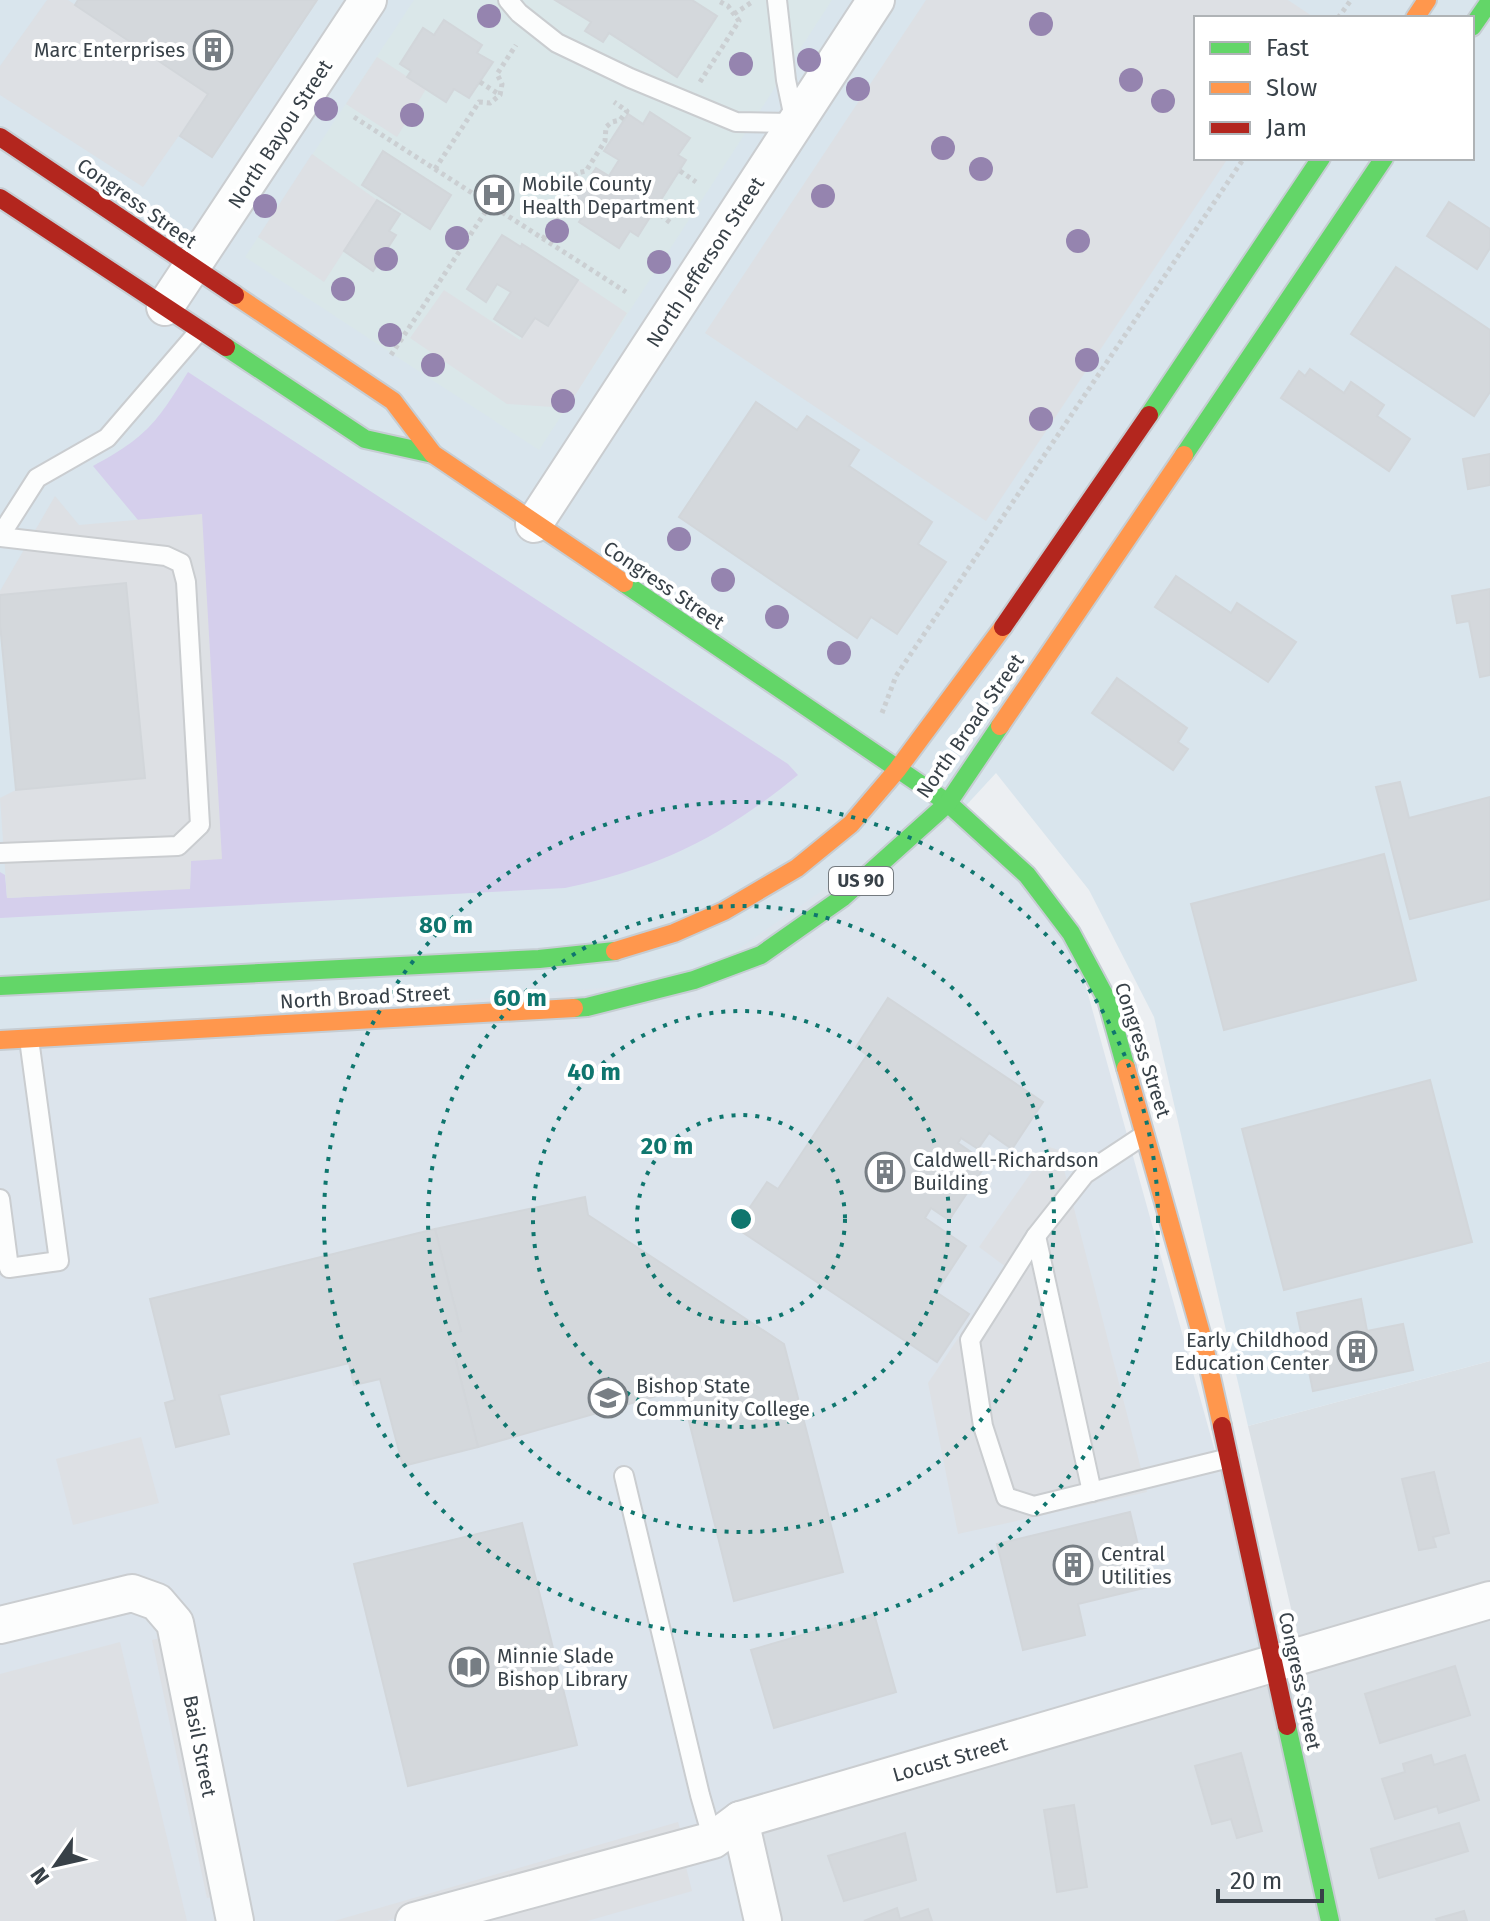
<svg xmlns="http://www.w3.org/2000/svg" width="1490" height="1921" font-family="'Fira Sans',sans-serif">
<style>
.residential{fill:#dae0e5}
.commercial{fill:#d9e5ed;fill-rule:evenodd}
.education{fill:#dce4ec}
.medical{fill:#dae7e9}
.grass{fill:#d5cfec}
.parking{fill:#dde0e4}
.building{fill:#d4d8dc;stroke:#d2d6da;stroke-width:2}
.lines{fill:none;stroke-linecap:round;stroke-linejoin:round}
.lane-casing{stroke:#cacdd0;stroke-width:22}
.street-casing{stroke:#cacdd0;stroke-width:40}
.fast-casing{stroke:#c6cdd3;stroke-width:22}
.slow-casing{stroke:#c6cdd3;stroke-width:22}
.jam-casing{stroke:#c6cdd3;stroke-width:22}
.path{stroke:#cbcfd2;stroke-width:5;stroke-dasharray:4 4;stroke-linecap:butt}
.lane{stroke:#fcfdfd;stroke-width:18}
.street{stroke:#fcfdfd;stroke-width:36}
.fast{stroke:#63d668;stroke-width:18}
.slow{stroke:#ff974d;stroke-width:18}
.jam{stroke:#b3261e;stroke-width:18}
.tree{fill:#9584af}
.ring{fill:none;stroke:#0f766e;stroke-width:4;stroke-dasharray:4 8}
.labels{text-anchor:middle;stroke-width:8;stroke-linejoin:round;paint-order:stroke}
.shield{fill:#fff;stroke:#747a7f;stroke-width:2}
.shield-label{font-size:18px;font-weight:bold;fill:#384148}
.poi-label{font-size:20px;fill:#384148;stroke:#fff;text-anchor:start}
.street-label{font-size:20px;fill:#384148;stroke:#fff}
.centre{fill:#0f766e;stroke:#fff;stroke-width:4}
.ring-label{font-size:24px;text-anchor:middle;font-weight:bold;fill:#0f766e;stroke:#fff;stroke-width:8;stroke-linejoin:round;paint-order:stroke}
</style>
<rect width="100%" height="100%" fill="#eceff2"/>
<!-- residential -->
<path class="residential" d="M1490,1361v560h-728l-22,-101 567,-144 -59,-250z"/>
<!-- commercial -->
<path class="commercial" d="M0,0h1490v1361l-242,65 -94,-409 -65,-127 -93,-117 -70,76 -171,143 -755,79zM1196,18h276v140h-276z"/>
<!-- education -->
<path class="education" d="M948,803l123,130 203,731 -533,156 22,101h-763v-881l694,-60z"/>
<!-- medical -->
<path class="medical" d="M414,0h418l-293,450 -294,-193z"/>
<!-- grass -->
<path class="grass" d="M188,372l600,392 10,11c-75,61 -138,93 -233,113l-565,30v-46l5,3 2,23 183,-10 12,-373 -64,5 -45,-54c54,-29 64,-44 95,-94z"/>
<!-- parking -->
<g class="parking">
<path d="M47,0h21l140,94 -65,93 -143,-92v-29z"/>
<path d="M926,0h362l27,18h-119v140h32l-242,363 -281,-188z"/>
<path d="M377,57l49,32 -29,48 -51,-33z"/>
<path d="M312,154l65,46 -53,82 -66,-45z"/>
<path d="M578,280l49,33 -60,95 -60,-4 -97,-66 34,-48 76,50 15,-22 13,8z"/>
<path d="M55,496l24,29 123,-11 20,345 -31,2 -1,28 -183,9 -7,-100 16,-8 129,-13 -19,-193 -126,11v-4z"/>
<path d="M1049,1147l10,3 88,342 -189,42 -30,-151 78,-116 -27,-20z"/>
<path d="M141,1437l18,66 -86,22 -17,-66z"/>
<path d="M165,1637l54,259 -12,2 -55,-258z"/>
<path d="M120,1642l67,279h-187v-247z"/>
<path d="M678,1822l4,14 -295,85h-53z"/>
<path d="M685,1863l7,28 -105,30h-108z"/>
</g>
<!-- building -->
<g class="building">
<path d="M78,0h239l-105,157 -32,-21 28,-42 -133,-89z"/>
<path d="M555,0h137l25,16 -40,61 -68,-44 -6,9 -18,-11 6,-9z"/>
<path d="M444,20l38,25 -5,8 16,9 -24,36 -15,-9 -8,13 -39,-25 4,-6 -11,-7 23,-36 11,7z"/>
<path d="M650,112l40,26 -12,17 8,5 -48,76 -8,-5 -11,17 -40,-26 6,-9 -13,-9 24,-36 13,8 10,-16 -15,-9 24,-37 15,10z"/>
<path d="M383,151l68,44 -21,34 -68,-44z"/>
<path d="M377,200l23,14 -11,17 7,4 -23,36 -29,-20z"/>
<path d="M1449,202l41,27v19l-13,21 -50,-33z"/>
<path d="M502,235l19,12 1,-3 56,36 -30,46 -13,-8 -13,19 -28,-18 17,-27 -14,-8 -11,18 -19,-13z"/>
<path d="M1396,267l94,63v62l-16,24 -123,-82z"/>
<path d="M1310,369l34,24 7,-11 33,23 -7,11 33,23 -21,32 -108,-73 18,-27 6,5z"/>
<path d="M756,402l41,28 10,-14 52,34 -10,16 83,56 -14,22 28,18 -49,72 -26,-17 -14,21 -178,-121z"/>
<path d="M1490,454v31l-22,4 -5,-30z"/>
<path d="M1176,576l55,37 6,-10 59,39 -28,40 -113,-75z"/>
<path d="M126,583l19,195 -129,12 -16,-166v-29z"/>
<path d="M1490,589v86l-10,2 -11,-56 -12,2 -5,-27z"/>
<path d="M1117,678l70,50 -9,14 10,7 -15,21 -81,-57z"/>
<path d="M1400,782l9,36 81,-21v102l-80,20 -34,-132z"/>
<path d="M1384,854l32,126 -192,50 -33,-126z"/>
<path d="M888,998l155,104 -31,47 -23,-16 -11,16 -17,-11 -3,5 29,20 -38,57 -18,-12 -6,10 41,28 -30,46 33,22 -32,48 -201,-134 31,-46 11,7 89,-134 -11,-8z"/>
<path d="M1430,1080l42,162 -188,48 -42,-161z"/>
<path d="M585,1197l3,18 196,129 59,228 -109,29 -53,-212 -203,58 -29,-113 12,-3 -26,-102z"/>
<path d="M435,1229l26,102 -12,3 29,113 -75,19 -23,-87 -26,6 -5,-22 -130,32 10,39 -53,13 -11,-44 10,-3 -25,-101z"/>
<path d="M1361,1299l6,32 36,-7 10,46 -100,21 -16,-78z"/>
<path d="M1434,1472l15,61 -16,4 3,10 -17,3 -17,-71z"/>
<path d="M1130,1512l18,75 -70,17 7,31 -62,15 -26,-106z"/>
<path d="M522,1523l55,222 -169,41 -54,-222z"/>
<path d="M874,1614l22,78 -122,36 -23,-78z"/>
<path d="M1455,1666l15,49 -90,28 -15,-49z"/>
<path d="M1241,1753l21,78 -25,7 -6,-19 -19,5 -17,-58z"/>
<path d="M1431,1755l3,10 31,-10 14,45 -40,13 -2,-7 -42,13 -13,-40 23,-7 -2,-8z"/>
<path d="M1074,1805l13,82 -30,5 -13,-82z"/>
<path d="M1459,1823l9,28 -89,27 -8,-29z"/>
<path d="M905,1833l11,47 -72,21 -16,-45z"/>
<path d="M897,1908l3,11 28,-10 4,12h-68z"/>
<path d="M1464,1911l3,10h-30l-1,-2z"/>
</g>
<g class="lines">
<!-- lane casing -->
<g class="lane-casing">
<g id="lane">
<path d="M508,0l11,13 38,30 73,35 106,44 59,1 -9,-43 -9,-80"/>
<path d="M0,536l37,-58 70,-40 93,-108"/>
<path d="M0,537l166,19 15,7 5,19 14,243 -22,21 -178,7"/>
<path d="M1144,1135l-59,39 -49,62 -66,104 13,86 23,71 28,9 195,-48"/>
<path d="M0,1199l9,69 50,-7 -30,-222"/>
<path d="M1036,1236l56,256"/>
<path d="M624,1476l76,319 13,45"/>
</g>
</g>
<!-- street casing -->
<g class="street-casing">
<g id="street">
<path d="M165,307l203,-307"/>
<path d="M534,524l342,-524"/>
<path d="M0,1625l132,-32 25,9 18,21 60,298"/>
<path d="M740,1820l23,101"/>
<path d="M414,1921l299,-81 27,-20 750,-220"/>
</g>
</g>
<!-- fast casing -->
<g class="fast-casing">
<g id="fast">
<path d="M1472,27l18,-26"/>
<path d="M226,347l139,92 68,15"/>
<path d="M1149,415l172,-257"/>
<path d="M1184,455l200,-297"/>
<path d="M624,583l324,220 79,72 44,58 36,67 19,68"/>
<path d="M0,986l539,-27 76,-8"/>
<path d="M574,1008l13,-1 107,-27 67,-25 81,-57 106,-95 52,-77"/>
<path d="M1287,1726l43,195"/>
</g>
</g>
<!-- slow casing -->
<g class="slow-casing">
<g id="slow">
<path d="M1415,18l12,-18"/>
<path d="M235,295l158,106 40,53 191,129"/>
<path d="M1000,726l184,-271"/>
<path d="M615,951l59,-18 50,-22 73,-43 54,-44 46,-54 106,-143"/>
<path d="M0,1040l574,-32"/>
<path d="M1126,1068l76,269 20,89"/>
</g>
</g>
<!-- jam casing -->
<g class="jam-casing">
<g id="jam">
<path d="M0,137l235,158"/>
<path d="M0,198l226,149"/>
<path d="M1003,627l146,-212"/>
<path d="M1222,1426l65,300"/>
</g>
</g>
<!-- path -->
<g class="path">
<path d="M734,14l18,-12"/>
<path d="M1338,18l13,-18"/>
<path d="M480,82l20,13"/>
<path d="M700,82l39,-61 -11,-15 -11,-6"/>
<path d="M354,117l272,175"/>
<path d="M435,169l44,-67 11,1 10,-8 2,-11 -5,-10 19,-29"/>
<path d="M680,171l16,11"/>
<path d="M572,178l12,8"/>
<path d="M654,210l18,14"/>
<path d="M543,239l29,-46v-15l5,-5 9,-2 19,-30 1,-14 6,-5 8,-2 7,-9 -13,-9"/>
<path d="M391,355l99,-150"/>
<path d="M882,713l14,-37 348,-518"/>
</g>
<!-- lane -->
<use href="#lane" class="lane"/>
<!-- street -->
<use href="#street" class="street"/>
<!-- fast -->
<use href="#fast" class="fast"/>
<!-- slow -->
<use href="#slow" class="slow"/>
<!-- jam -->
<use href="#jam" class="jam"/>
</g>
<!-- trees -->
<g class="tree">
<circle cx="489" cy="16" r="12"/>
<circle cx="1041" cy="24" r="12"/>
<circle cx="809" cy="60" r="12"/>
<circle cx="741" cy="64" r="12"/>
<circle cx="1131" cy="80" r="12"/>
<circle cx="858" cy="89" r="12"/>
<circle cx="1163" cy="101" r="12"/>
<circle cx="326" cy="109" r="12"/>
<circle cx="412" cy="115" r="12"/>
<circle cx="943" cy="148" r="12"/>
<circle cx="981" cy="169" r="12"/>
<circle cx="823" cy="196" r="12"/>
<circle cx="265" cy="206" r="12"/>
<circle cx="557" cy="231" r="12"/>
<circle cx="457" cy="238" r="12"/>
<circle cx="1078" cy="241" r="12"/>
<circle cx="386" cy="259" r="12"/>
<circle cx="659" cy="262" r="12"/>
<circle cx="343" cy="289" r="12"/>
<circle cx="390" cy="335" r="12"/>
<circle cx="1087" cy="360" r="12"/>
<circle cx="433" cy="365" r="12"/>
<circle cx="563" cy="401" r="12"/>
<circle cx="1041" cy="419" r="12"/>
<circle cx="679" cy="539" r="12"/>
<circle cx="723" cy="580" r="12"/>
<circle cx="777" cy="617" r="12"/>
<circle cx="839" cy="653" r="12"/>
</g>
<!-- distance rings -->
<g class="ring">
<circle cx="741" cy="1219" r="104"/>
<circle cx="741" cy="1219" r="208"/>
<circle cx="741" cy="1219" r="313"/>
<circle cx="741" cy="1219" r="417"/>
</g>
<!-- icons -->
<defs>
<g id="building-ring" transform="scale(2)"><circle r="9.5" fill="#fff" stroke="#777e84" stroke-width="1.5"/><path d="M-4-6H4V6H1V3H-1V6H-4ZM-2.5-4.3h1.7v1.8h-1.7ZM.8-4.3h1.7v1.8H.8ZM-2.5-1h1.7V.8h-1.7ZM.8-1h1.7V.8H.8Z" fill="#777e84"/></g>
<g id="hospital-ring" transform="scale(2)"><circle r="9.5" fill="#fff" stroke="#777e84" stroke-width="1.5"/><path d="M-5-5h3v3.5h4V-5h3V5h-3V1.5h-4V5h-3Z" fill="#777e84"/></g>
<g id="university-ring" transform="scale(2)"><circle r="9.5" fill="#fff" stroke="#777e84" stroke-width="1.5"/><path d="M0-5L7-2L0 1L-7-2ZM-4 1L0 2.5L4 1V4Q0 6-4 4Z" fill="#777e84"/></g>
<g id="library-ring" transform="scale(2)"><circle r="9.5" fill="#fff" stroke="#777e84" stroke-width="1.5"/><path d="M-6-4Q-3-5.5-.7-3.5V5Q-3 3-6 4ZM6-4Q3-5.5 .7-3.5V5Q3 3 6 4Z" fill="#777e84"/></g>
</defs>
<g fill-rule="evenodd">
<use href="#building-ring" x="213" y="50"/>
<use href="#hospital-ring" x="494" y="195"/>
<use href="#building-ring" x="885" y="1172"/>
<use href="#building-ring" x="1357" y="1351"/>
<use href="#university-ring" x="608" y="1398"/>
<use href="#building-ring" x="1073" y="1565"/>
<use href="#library-ring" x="469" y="1667"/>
</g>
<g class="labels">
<!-- shield labels -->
<rect class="shield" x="829" y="867" width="64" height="28" rx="6"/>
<g class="shield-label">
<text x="861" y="887">US 90</text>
</g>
<!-- poi labels -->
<g class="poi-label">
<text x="185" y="57" text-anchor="end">Marc Enterprises</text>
<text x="522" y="191">Mobile County<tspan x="522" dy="23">Health Department</tspan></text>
<text x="913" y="1167">Caldwell-Richardson<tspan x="913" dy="23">Building</tspan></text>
<text x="1329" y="1347" text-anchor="end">Early Childhood<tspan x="1329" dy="23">Education Center</tspan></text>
<text x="636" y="1393">Bishop State<tspan x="636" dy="23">Community College</tspan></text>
<text x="1101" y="1561">Central<tspan x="1101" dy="23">Utilities</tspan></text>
<text x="497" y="1663">Minnie Slade<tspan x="497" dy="23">Bishop Library</tspan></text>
</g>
<!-- street labels -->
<g class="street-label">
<text transform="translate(280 134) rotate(-57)" y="7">North Bayou Street</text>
<text transform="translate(137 203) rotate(35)" y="7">Congress Street</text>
<text transform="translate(705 262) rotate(-57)" y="7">North Jefferson Street</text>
<text transform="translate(664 585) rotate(34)" y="7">Congress Street</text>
<text transform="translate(970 726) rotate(-55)" y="7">North Broad Street</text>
<text transform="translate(365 997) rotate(-3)" y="7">North Broad Street</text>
<text transform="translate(1143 1050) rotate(72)" y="7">Congress Street</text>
<text transform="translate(1300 1681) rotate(78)" y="7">Congress Street</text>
<text transform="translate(200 1746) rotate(79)" y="7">Basil Street</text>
<text transform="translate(950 1759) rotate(-16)" y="7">Locust Street</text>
</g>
</g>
<circle cx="741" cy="1219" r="12" class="centre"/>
<g class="ring-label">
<text x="446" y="933">80 m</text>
<text x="520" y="1006">60 m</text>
<text x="594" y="1080">40 m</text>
<text x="667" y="1154">20 m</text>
</g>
<!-- legend -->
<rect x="1194" y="16" width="280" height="144" fill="#ffffff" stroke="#afb3b6" stroke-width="2"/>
<rect x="1210" y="42" width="40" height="12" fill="#63d668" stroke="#afb3b6" stroke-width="2"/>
<text x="1266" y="56" font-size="24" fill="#384148">Fast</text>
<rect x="1210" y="82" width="40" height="12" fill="#ff974d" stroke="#afb3b6" stroke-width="2"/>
<text x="1266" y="96" font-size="24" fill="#384148">Slow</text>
<rect x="1210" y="122" width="40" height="12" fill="#b3261e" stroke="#afb3b6" stroke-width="2"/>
<text x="1266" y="136" font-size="24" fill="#384148">Jam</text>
<!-- north arrow -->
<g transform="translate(56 1865) rotate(236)" stroke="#ffffff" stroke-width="6" paint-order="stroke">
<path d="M0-6L14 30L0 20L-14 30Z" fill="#384148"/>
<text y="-12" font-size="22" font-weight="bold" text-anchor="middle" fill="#384148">N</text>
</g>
<!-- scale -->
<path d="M1218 1889v12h104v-12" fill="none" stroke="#384148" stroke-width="4"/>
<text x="1230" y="1889" font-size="24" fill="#384148" stroke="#ffffff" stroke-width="6" paint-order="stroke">20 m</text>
</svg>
